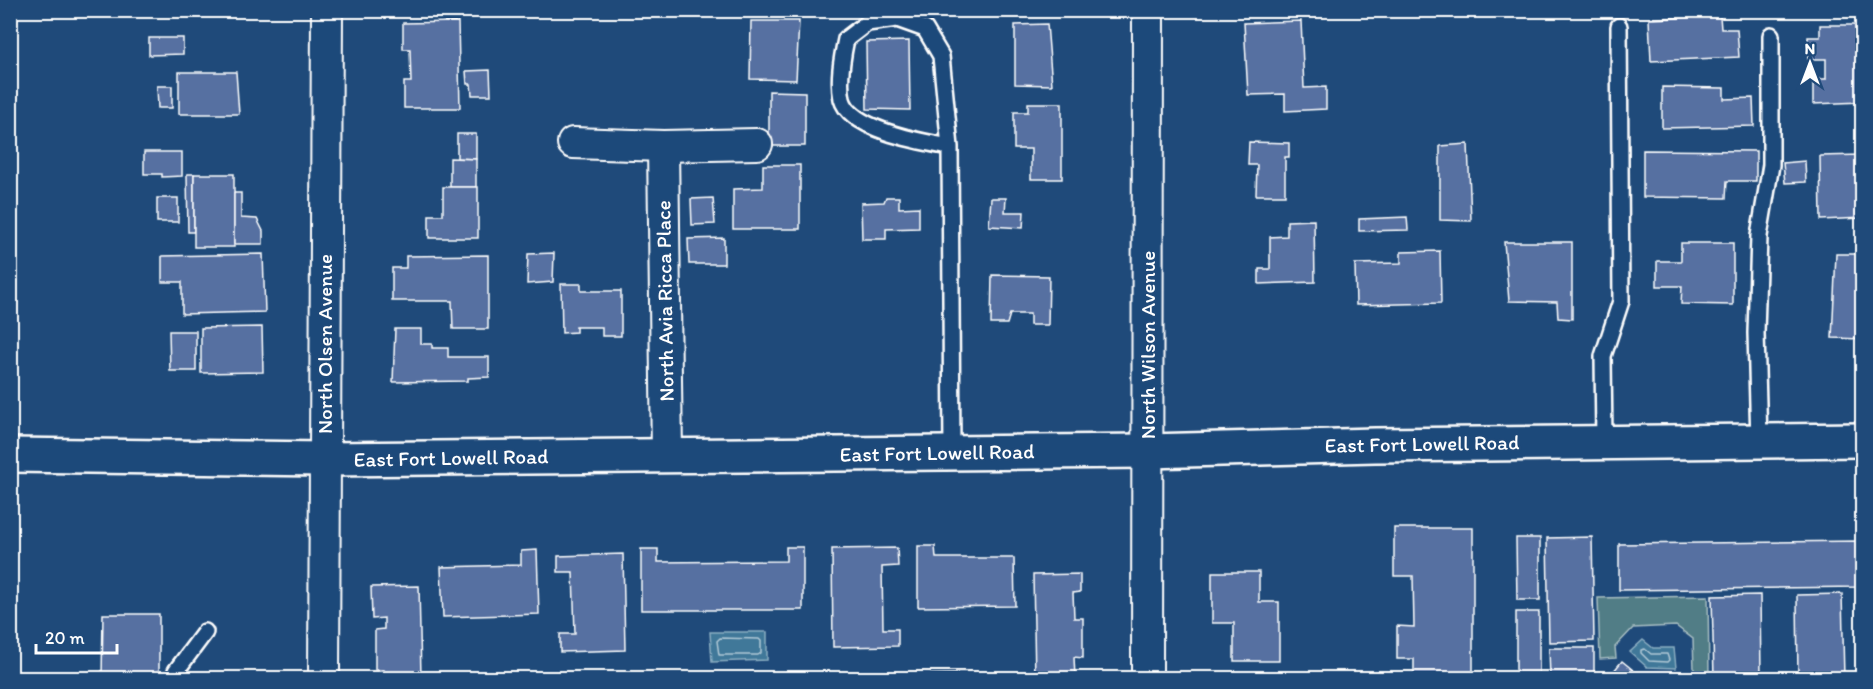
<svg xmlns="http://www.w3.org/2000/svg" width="1873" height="689" font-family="Itim,sans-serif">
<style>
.green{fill:#517d86;stroke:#a8bec2;stroke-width:1.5}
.water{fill:#3f7899;stroke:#8caec2;stroke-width:1.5}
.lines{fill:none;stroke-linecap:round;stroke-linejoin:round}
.shore{stroke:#b2c9d6;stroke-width:1.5}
.building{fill:#5670a1;stroke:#fff;stroke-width:1.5}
.service-casing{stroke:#fff;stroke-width:20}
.minor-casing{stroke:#fff;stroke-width:34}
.secondary-casing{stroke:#fff;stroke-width:38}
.service{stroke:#1f4a7a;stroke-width:15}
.minor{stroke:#1f4a7a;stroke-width:30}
.secondary{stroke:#1f4a7a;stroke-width:33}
.labels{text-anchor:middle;stroke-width:4.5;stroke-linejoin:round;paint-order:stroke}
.street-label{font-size:21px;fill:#fff;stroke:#1f4a7a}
</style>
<rect width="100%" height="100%" fill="#1f4a7a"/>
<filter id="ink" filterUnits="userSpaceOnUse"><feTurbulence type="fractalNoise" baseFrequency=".0167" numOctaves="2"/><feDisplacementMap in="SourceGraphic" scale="12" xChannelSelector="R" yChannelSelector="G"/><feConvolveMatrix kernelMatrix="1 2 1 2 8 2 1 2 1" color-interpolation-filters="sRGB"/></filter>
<g filter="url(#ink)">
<!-- green -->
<path class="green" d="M1708,596l1,82h-26l11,-9 -1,-30 -17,-13 -43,2 -18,19 1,11 -16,1 -2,-61z"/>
<!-- water -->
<g class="water">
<path d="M710,632h57v28l-55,2z"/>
<path d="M1643,640l10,8h21l2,20 -29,-1 -17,-15z"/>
</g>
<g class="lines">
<!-- shore -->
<g class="shore">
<path d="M720,638l39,1 2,2v12l-3,2h-39l-2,-14z"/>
<path d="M1645,649l6,5h16l2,6 -2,2 -18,-1 -8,-8v-3z"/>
</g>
</g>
<!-- building -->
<g class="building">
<path d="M1744,10h22l1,4 -23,1z"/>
<path d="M1720,16l1,13h16l2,28 -88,4 -2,-42z"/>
<path d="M751,21h48l-3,59 -46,-1z"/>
<path d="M1301,21l3,67 22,-1v22l-41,2v-17l-37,1 -4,-72z"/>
<path d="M458,22l2,86h-56v-26h7l-1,-33h-7v-26z"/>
<path d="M1047,24l5,61 -37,-1v-59z"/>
<path d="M1820,25h37v11h5v66l-49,2v-25h13v-20h-18v-22h12z"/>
<path d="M149,38h34v16l-34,1z"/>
<path d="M909,41l1,69 -43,-1 -1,-67z"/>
<path d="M490,70l1,25h-19l-1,-11h-4l-1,-13z"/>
<path d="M179,72h57l3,42h-60z"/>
<path d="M157,86h15v22h-14z"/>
<path d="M1662,87l62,1v11l29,-1 1,28 -92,2z"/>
<path d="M769,91l36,1v54h-36z"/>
<path d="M1028,103h34v76h-31v-30h-17v-37h14z"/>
<path d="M457,134h19v25l-19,-1z"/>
<path d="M1249,142l40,1v14h-4v38h-29l1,-30h-9z"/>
<path d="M1468,144l3,77 -31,-1v-74z"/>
<path d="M1643,150l113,1v30h-29l-1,17 -83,-1z"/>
<path d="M144,152h38v24l-20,1v-3h-18z"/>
<path d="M1862,155v63l-41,2 -1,-64z"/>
<path d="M450,158l26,1v28h-26z"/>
<path d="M1805,161l1,21 -21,1 -2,-20z"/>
<path d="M763,165h37v64h-67v-40l30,-1z"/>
<path d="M187,174h7v58h-6z"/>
<rect x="194" y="174" width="40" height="73"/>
<path d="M443,187h35v51h-49v-23h14z"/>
<path d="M234,193h7v25l16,1 6,12v13h-29z"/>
<path d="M886,197h13v11l20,-1v21l-33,1v10h-24l-1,-36 23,-1z"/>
<rect x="157" y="198" width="21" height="24"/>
<path d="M713,198l2,26 -23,1 -1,-26z"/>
<path d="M991,198h15l-1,14h19l-1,16 -34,-2z"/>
<path d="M1407,217l1,13 -49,1v-12z"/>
<path d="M1314,220l1,62 -56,2v-15h11v-32l17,-1v-15z"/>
<path d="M724,238v26h-35l-1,-25z"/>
<path d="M1504,242h68v77l-14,-1 -1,-16 -48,-1z"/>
<path d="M1681,243h52v62l-52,-1 1,-18h-25v-25h24z"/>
<path d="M1440,251l1,52 -85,2 -1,-41 46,-1v-11z"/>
<path d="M554,253l-1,29 -26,2 1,-30z"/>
<path d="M263,254l2,58 -83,2v-32h-20v-26z"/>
<path d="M1836,254h26v85l-30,-1z"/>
<path d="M488,255v74h-35l-1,-28h-60v-33h14v-12z"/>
<path d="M992,275l57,1 -1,49h-18v-11h-20l-3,10h-16z"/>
<path d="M561,284h20v7h40v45h-19v-9h-26v5l-14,1z"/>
<path d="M262,327l1,45 -62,1v-45z"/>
<path d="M395,329h26v15h11v4h16v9h41v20l-21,1v3l-75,1z"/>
<path d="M169,331h27v40h-26z"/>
<path d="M1394,528h79v150h-59v-19h-17v-33l17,1 -1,-51h-19z"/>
<path d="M1592,537l2,104 -45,1 -2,-104z"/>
<path d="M1516,538h24v62h-23z"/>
<path d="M1862,541v46l-243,3v-46z"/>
<path d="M918,546h17l1,12h78l1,48 -97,1z"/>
<path d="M786,547h17v63h-162v-61h17v13l128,-1z"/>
<path d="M897,548l1,18 -16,1 1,62h15v17l-65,1 -1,-98z"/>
<path d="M537,550l2,64 -96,3 -2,-50 80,-2v-14z"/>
<path d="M623,554l2,96 -65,2v-18h15l-2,-62h-15v-16z"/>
<path d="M1212,572h47v30h20v59h-45v-38h-22z"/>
<path d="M1080,574v18l-7,1 1,25h9v40l-9,-1 1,21h-40l-2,-103z"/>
<path d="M419,586l2,92h-37v-8h-9v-40l9,-1v-11l-12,1 -1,-32z"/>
<path d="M1842,594l2,84h-46l-1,-83z"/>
<path d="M1760,595l1,83h-47l-2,-82z"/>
<rect x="1516" y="612" width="23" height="63"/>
<path d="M103,614h56v64h-57z"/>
<path d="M1549,648h45v30h-44z"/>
<path d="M1622,661l16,13 -4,4h-26z"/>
<path d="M1019,673v5l-234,-1z"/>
</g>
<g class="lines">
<!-- service casing -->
<g class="service-casing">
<g id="service">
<path d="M950,147c-27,-5 -100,-17 -108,-48 -4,-19 0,-41 4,-60l21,-16 30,-4 28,10 16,27 9,91 2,306"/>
<path d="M1759,441l-3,-108 3,-97 12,-71v-130"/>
<path d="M1604,442l-1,-86 18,-55 -2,-275"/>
<path d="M176,678v-7l29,-39"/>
</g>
</g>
<!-- minor casing -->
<g class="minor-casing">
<g id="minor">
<path d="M573,143l90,3 94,-2"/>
<path d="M663,146l4,310"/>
<path d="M324,678l3,-668"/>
<path d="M1147,678l1,-668"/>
</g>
</g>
<!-- secondary casing -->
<g class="secondary-casing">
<path id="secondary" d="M10,455l314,4 824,-8 227,-6 487,-5"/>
</g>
<!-- service -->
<use href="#service" class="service"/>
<!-- minor -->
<use href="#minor" class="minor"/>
<!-- secondary -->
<use href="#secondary" class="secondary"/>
</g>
</g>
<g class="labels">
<!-- street labels -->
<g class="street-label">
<text transform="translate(665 301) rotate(-91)" y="7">North Avia Ricca Place</text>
<text transform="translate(325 344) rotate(-90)" y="7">North Olsen Avenue</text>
<text transform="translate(1148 345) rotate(-90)" y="7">North Wilson Avenue</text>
<text transform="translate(1422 444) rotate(-1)" y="7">East Fort Lowell Road</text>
<text transform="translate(937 453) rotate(-1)" y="7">East Fort Lowell Road</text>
<text transform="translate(451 458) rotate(-1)" y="7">East Fort Lowell Road</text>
</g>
</g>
<!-- margin -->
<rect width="1873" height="689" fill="none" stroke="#1f4a7a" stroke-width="36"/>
<rect x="18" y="18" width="1837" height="653" fill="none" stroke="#fff" stroke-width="2" filter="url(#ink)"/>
<!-- north arrow -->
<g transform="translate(1810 63)" stroke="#1f4a7a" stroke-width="4.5" paint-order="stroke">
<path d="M0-4.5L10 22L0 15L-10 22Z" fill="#ffffff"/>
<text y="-9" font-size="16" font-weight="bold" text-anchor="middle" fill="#ffffff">N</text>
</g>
<!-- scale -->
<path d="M36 644v9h81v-9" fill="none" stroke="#ffffff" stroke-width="3"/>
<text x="45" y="644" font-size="18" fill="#ffffff" stroke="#1f4a7a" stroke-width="4.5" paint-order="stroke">20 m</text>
</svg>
